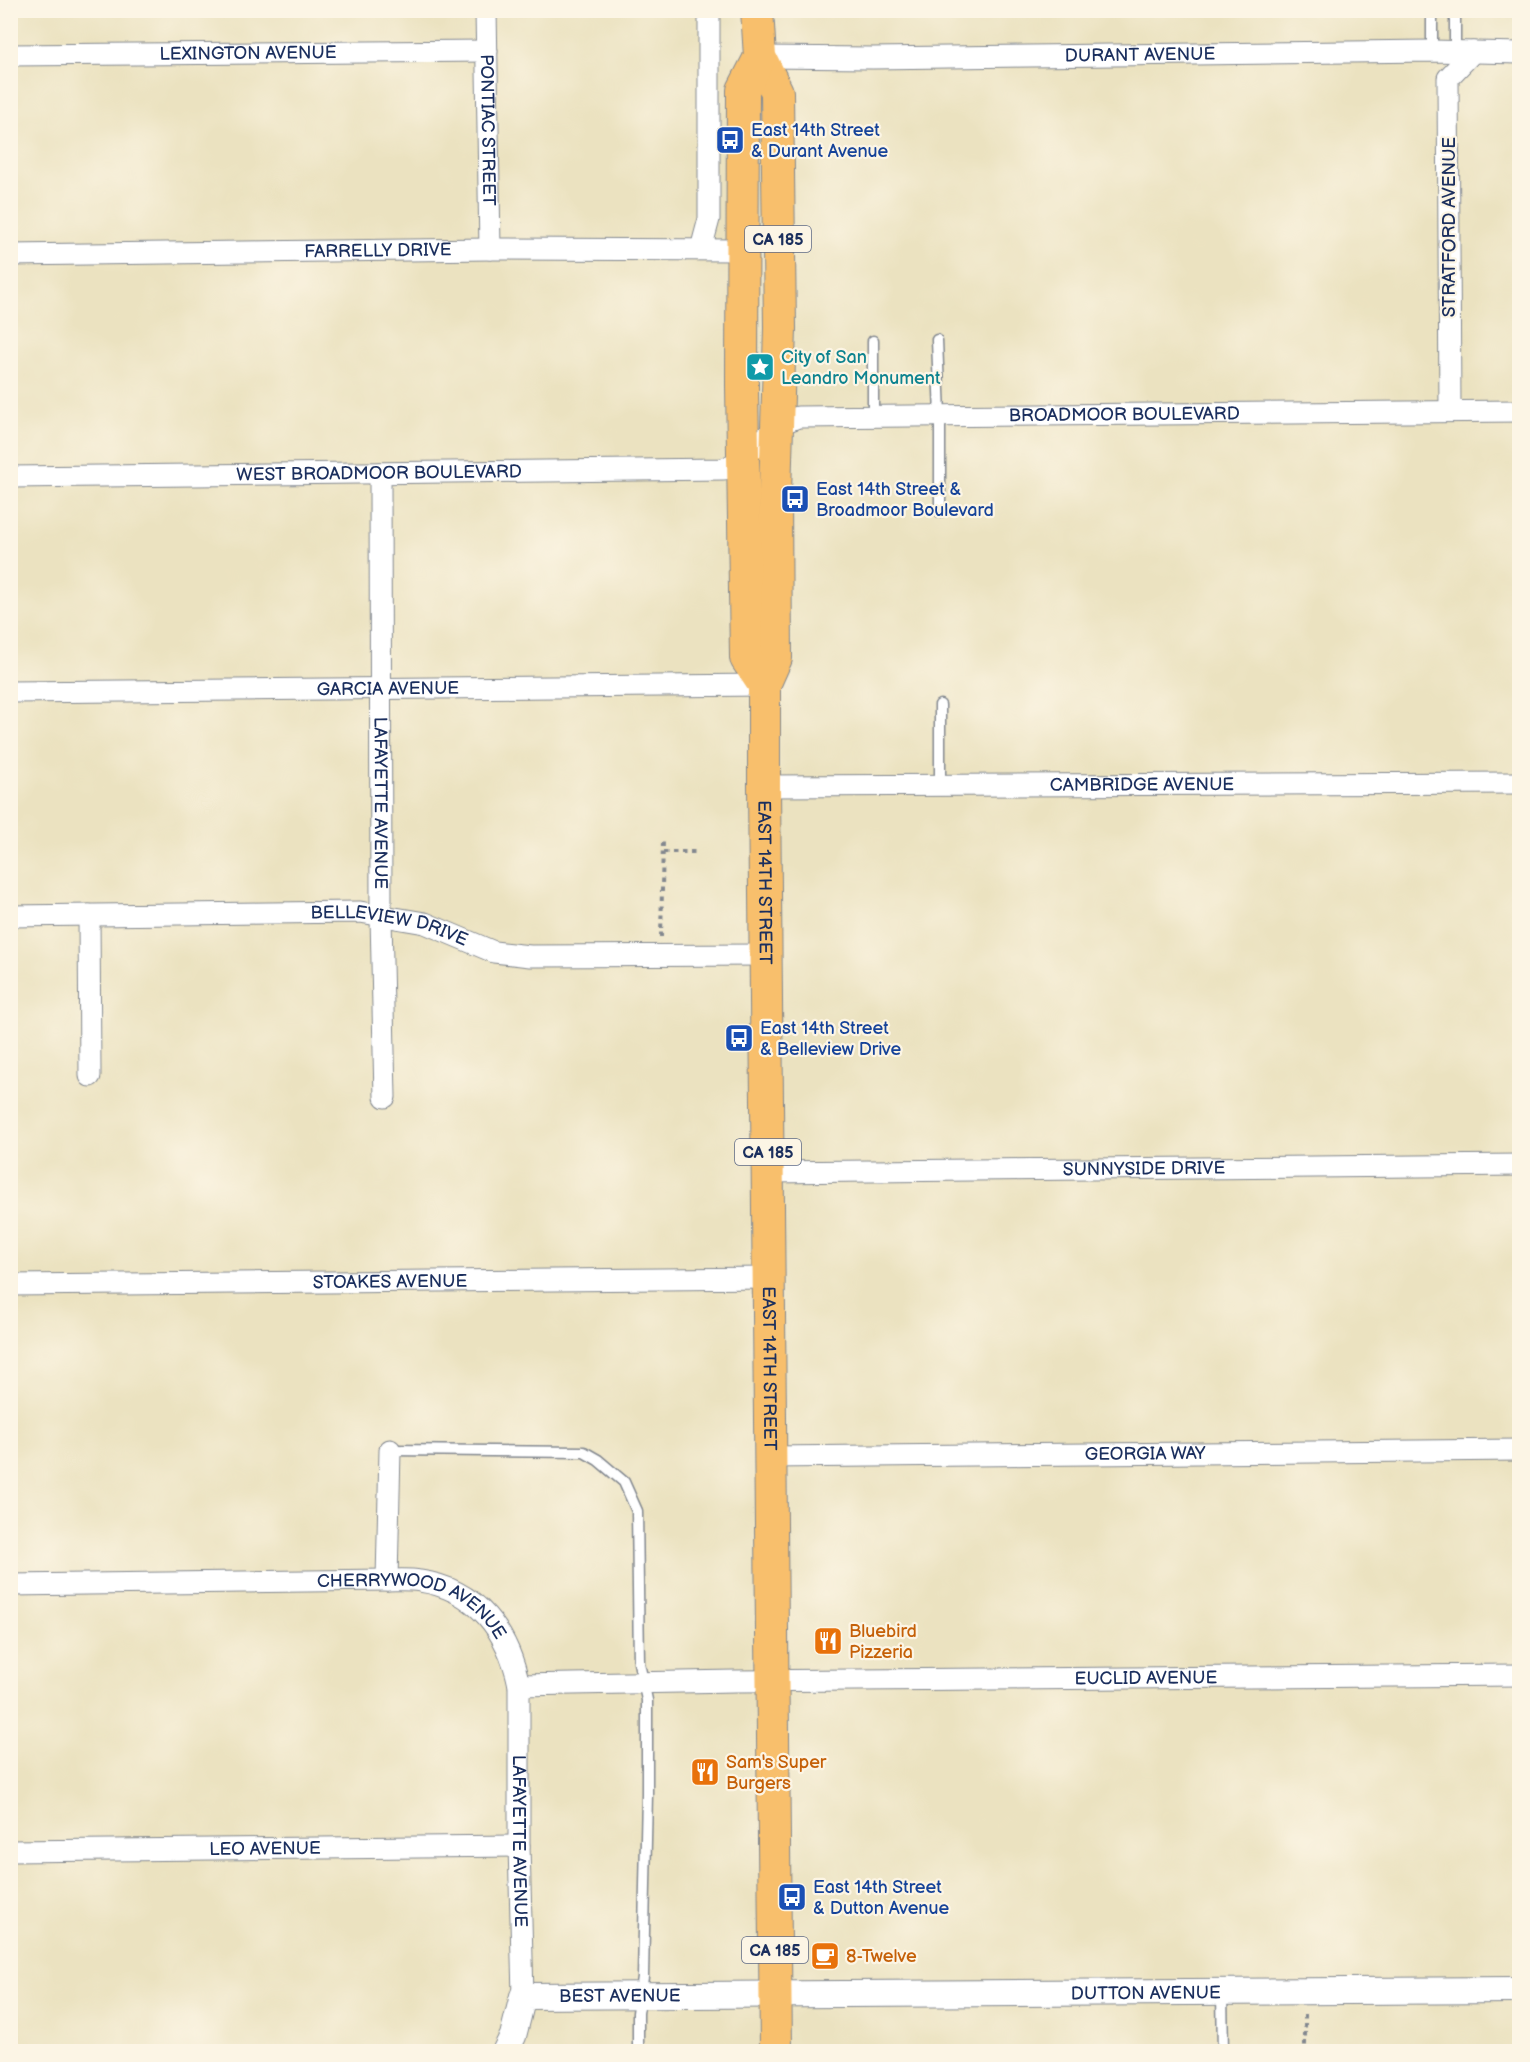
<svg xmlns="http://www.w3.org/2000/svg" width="1530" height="2062" font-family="'Balsamiq Sans',sans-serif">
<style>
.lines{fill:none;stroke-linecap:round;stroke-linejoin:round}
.service-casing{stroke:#83888f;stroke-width:13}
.minor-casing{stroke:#83888f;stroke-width:23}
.tertiary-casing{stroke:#83888f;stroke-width:28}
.primary-casing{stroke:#83888f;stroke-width:34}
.path{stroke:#83888f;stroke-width:4;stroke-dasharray:4.5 4.5;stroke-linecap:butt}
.service{stroke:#fff;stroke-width:10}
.minor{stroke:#fff;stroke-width:21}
.tertiary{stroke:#fff;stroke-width:26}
.primary{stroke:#f8bf6c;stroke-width:32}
.labels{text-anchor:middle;stroke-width:4.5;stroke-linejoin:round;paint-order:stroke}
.shield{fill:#fcf5e5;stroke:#5e6a86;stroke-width:1.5}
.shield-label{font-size:16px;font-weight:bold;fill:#1b2f5e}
.street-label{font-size:18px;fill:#1b2f5e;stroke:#fcf5e5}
.transit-label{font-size:18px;fill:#164399;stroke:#fcf5e5;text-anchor:start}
.culture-label{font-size:18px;fill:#0d838f;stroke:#fcf5e5;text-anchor:start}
.food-label{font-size:18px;fill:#c56008;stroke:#fcf5e5;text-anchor:start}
</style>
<rect width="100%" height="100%" fill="#fcf5e5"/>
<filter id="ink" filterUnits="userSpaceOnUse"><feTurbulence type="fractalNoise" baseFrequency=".0167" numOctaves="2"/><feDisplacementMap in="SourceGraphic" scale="12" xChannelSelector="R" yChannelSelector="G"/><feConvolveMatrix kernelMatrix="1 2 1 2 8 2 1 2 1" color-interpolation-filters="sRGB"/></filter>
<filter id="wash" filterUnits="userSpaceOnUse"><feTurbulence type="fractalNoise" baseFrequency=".008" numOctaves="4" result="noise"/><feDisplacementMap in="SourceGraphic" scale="24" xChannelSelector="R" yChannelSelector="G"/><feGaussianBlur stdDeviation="1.35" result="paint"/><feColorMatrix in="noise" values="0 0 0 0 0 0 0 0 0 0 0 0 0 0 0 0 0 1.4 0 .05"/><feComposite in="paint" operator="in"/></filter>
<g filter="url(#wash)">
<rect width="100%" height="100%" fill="#ebe2c0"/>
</g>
<g filter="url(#ink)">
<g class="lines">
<!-- service casing -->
<g class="service-casing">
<g id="service">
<path d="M1455,10v41"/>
<path d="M1432,51v-41"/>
<path d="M937,340l3,75v97"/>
<path d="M873,416v-75"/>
<path d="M940,785v-80"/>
<path d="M390,1450l194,2 14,8 26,22 13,29 2,152 8,37v94l-4,183 -5,36v39"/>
<path d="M1222,1993l1,59"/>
</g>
</g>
<!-- minor casing -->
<g class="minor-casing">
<g id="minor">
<path id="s1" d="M486,10l4,239"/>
<path id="s2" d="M10,55l477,-4"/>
<path id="s3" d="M760,57l113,1 559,-7 88,2"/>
<path d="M701,249l8,-30v-209"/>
<path id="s4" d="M10,255l480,-6 253,1"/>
<path d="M1450,411l-2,-333 25,-26"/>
<path id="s5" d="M380,473l1,444 4,180"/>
<path id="s6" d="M10,477l714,-8 20,-11 34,-33 20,-8 722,-6"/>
<path id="s7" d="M10,692l754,-7"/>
<path id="s8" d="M764,786l756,-3"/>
<path d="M89,915l1,161"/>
<path id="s9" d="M10,916l350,-4 65,11 69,29 36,4 236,-1"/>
<path id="s10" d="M768,1172l752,-7"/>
<path id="s11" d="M10,1285l759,-7"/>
<path id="s12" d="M770,1457l750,-7"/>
<path d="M387,1580l3,-130"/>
<path id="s13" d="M10,1585l377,-5c11,0 22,-1 33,1 57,8 88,51 99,104v161l4,150"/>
<path id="s14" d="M519,1685l216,-4 785,-6"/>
<path id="s15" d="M10,1851l509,-5"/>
</g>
</g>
<!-- tertiary casing -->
<g class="tertiary-casing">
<g id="tertiary">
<path id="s16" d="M505,2052l8,-16 10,-40c332,-1 664,-3 997,-6"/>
</g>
</g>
<!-- primary casing -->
<g class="primary-casing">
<g id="primary">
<path id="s17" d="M757,10l3,47 17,35 3,236 -5,165 1,165 -12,27v101l12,1266"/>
<path d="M760,57l-17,33 -1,295 4,273 18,27"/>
</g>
</g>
<!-- path -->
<g class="path">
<path d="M663,852h34"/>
<path d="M661,937l2,-97"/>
<path d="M1305,2014v38"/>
</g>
<!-- service -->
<use href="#service" class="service"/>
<!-- minor -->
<use href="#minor" class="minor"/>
<!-- tertiary -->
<use href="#tertiary" class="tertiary"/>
<!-- primary -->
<use href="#primary" class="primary"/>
</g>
</g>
<!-- icons -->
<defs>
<g id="bus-square" transform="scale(1.5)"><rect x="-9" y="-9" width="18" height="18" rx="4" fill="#1a4fb4" stroke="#fcf5e5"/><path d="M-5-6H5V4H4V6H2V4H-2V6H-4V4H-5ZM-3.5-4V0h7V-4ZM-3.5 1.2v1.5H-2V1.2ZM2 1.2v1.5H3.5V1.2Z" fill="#fff"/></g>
<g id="sight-square" transform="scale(1.5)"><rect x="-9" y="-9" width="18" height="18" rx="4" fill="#0f9aa8" stroke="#fcf5e5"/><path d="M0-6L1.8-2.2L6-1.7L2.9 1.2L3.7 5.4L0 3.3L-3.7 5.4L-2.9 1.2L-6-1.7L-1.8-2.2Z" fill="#fff"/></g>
<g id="restaurant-square" transform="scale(1.5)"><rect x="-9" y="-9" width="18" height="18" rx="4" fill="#e8710a" stroke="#fcf5e5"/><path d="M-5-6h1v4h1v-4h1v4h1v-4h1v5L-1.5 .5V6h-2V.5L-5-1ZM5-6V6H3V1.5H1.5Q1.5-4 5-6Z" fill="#fff"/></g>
<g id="cafe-square" transform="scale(1.5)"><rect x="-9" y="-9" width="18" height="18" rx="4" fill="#e8710a" stroke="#fcf5e5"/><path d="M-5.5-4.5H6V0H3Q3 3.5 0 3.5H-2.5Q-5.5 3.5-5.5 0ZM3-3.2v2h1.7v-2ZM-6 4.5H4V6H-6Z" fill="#fff"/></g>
</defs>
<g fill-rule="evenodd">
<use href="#bus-square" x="730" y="140"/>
<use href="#sight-square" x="760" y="367"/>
<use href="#bus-square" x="795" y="499"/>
<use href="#bus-square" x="739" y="1038"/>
<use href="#restaurant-square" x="828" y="1641"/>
<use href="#restaurant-square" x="705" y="1772"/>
<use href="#bus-square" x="792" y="1897"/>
<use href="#cafe-square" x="825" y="1956"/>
</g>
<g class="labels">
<!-- shield labels -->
<g class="shield">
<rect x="745" y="226" width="66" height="26" rx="4.5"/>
<rect x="735" y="1139" width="66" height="26" rx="4.5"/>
<rect x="742" y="1937" width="66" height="26" rx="4.5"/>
</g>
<g class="shield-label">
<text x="778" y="245">CA 185</text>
<text x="768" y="1158">CA 185</text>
<text x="775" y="1956">CA 185</text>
</g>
<!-- street labels -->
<g class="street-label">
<text dy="6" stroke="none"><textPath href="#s2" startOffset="238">LEXINGTON AVENUE</textPath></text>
<text dy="6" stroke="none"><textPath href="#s3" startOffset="380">DURANT AVENUE</textPath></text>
<text dy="6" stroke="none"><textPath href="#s1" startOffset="120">PONTIAC STREET</textPath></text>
<text transform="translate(1449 227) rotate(-90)" y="6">STRATFORD AVENUE</text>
<text dy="6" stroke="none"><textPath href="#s4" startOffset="368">FARRELLY DRIVE</textPath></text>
<text dy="6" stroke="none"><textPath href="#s6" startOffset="1132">BROADMOOR BOULEVARD</textPath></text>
<text dy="6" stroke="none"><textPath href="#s6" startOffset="369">WEST BROADMOOR BOULEVARD</textPath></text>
<text dy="6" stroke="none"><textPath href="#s7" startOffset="378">GARCIA AVENUE</textPath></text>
<text dy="6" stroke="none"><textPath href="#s8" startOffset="378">CAMBRIDGE AVENUE</textPath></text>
<text dy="6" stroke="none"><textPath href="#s5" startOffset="330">LAFAYETTE AVENUE</textPath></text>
<text dy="6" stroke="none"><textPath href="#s17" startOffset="879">EAST 14TH STREET</textPath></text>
<text dy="6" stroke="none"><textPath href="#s9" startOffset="381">BELLEVIEW DRIVE</textPath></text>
<text dy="6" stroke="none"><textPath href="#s10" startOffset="376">SUNNYSIDE DRIVE</textPath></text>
<text dy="6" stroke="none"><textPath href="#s11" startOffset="380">STOAKES AVENUE</textPath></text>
<text dy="6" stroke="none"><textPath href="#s17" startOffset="1365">EAST 14TH STREET</textPath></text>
<text dy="6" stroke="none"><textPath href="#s12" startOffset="375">GEORGIA WAY</textPath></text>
<text dy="6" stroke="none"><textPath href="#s13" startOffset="410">CHERRYWOOD AVENUE</textPath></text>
<text dy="6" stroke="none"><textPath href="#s14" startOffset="627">EUCLID AVENUE</textPath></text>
<text dy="6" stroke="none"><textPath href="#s13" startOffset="720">LAFAYETTE AVENUE</textPath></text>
<text dy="6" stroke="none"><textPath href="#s15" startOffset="255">LEO AVENUE</textPath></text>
<text dy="6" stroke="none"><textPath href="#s16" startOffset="682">DUTTON AVENUE</textPath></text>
<text dy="6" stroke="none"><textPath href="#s16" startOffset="156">BEST AVENUE</textPath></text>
</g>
<!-- transit labels -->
<g class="transit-label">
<text x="751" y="136">East 14th Street<tspan x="751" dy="21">&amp; Durant Avenue</tspan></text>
<text x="816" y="495">East 14th Street &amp;<tspan x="816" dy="21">Broadmoor Boulevard</tspan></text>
<text x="760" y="1034">East 14th Street<tspan x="760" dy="21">&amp; Belleview Drive</tspan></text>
<text x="813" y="1893">East 14th Street<tspan x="813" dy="21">&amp; Dutton Avenue</tspan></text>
</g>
<!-- culture labels -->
<g class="culture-label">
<text x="781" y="363">City of San<tspan x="781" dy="21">Leandro Monument</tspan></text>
</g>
<!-- food labels -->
<g class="food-label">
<text x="849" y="1637">Bluebird<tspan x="849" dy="21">Pizzeria</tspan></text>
<text x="726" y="1768">Sam's Super<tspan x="726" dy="21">Burgers</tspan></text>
<text x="846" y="1962">8-Twelve</text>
</g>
</g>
<!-- margin -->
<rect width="1530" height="2062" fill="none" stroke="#fcf5e5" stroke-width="36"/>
</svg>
